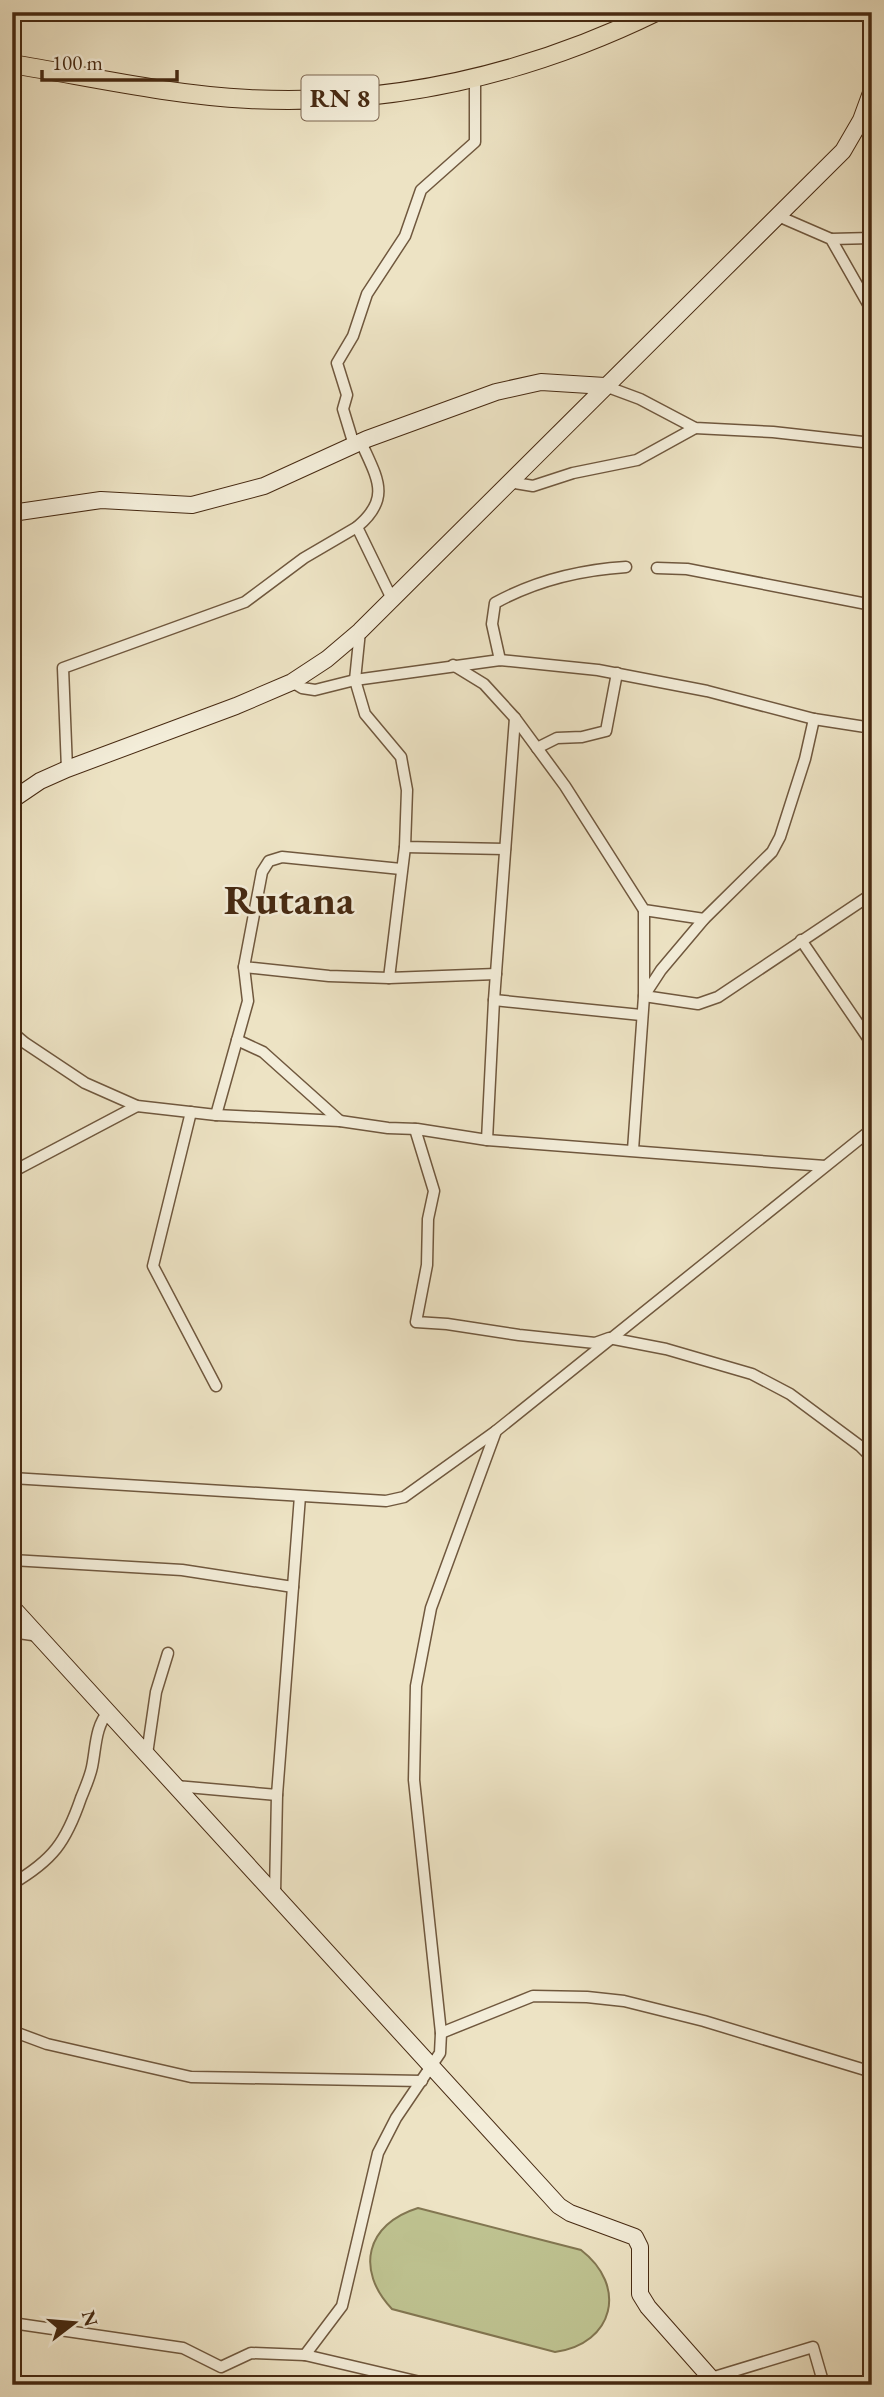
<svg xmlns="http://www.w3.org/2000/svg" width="884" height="2397" font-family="'EB Garamond',serif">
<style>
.green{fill:#bec290;stroke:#827651;stroke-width:2}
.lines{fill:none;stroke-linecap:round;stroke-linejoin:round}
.street-casing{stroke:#70583e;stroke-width:13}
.secondary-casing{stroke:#472a12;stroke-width:18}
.primary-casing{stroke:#472a12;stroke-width:20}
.street{stroke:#f3edd9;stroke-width:10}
.secondary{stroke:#f3edd9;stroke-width:16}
.primary{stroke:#ede3c4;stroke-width:18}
.labels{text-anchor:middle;stroke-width:5;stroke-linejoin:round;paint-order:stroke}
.shield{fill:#f3edd9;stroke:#7b644e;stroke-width:2}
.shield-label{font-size:26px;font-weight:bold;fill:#472a12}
.town-label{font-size:42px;font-weight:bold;fill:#472a12;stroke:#f3edd9}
</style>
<rect width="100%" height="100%" fill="#ede3c4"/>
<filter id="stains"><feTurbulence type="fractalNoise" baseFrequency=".00286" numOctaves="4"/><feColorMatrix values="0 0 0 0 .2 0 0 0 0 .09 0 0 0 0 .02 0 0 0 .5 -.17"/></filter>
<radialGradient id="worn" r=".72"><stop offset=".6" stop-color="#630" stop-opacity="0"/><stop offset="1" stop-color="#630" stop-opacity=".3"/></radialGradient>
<!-- green -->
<path class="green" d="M418,2208l163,42c47,36 33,94 -26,102l-163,-43c-37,-39 -26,-85 26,-101z"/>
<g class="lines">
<!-- street casing -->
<g class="street-casing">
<g id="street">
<path d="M778,216l53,23 41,72"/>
<path d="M831,239l41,-1"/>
<path d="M605,386l35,13 55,29 78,4 99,11"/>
<path d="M361,442c16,36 31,56 -4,85l35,72"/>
<path d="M354,445l-11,-36 4,-14 -10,-32 16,-27 14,-42 38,-58 16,-46 54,-48v-64"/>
<path d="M509,482l24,4 40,-13 64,-13 58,-32"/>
<path d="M657,568l30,1 185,36"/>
<path d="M360,631l-5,49 10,34 36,43 6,33 -2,57 100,2"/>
<path d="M500,660l-8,-36 3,-21c40,-22 84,-33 131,-36"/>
<path d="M453,665l31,19 31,34 50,68 79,124 60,9"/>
<path d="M292,682l10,6 13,2 40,-10 145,-20 98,10 109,21 107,28 58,9"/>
<path d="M537,748l20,-10 25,-1 24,-6 11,-58"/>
<path d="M67,769l-4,-101 182,-66 59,-44 53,-31"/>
<path d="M401,869l-119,-12 -13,4 -7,11 -18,95 85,9 60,2 107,-4"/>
<path d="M644,910v86l54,8 20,-7 154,-103"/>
<path d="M801,940l71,104"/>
<path d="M389,978l16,-131"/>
<path d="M494,1000l147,15"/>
<path d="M12,1032l13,11 60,40 52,23 79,9 124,6 48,7 29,1 70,11 338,26"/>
<path d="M237,1040l26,12 77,69"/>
<path d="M191,1112l-38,154 63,120"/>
<path d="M216,1115l32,-114 -4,-34"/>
<path d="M415,1129l19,62 -6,28 -1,46 -11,57 31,2 72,11 76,8 14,-5 57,11 86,25 38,20 70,52 12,12"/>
<path d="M487,1140l7,-140 21,-282"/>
<path d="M633,1150l11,-154 17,-26 43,-51 68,-67 8,-15 25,-78 9,-40"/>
<path d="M12,1172l125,-66"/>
<path d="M12,1478l374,23 18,-4 92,-66"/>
<path d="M12,1560l170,10 111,17"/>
<path d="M12,1632l27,4"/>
<path d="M147,1754l9,-62 12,-39"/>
<path d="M176,1786l101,9 23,-299"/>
<path d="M12,1884c41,-24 54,-42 69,-86 4,-10 9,-21 11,-31 4,-19 3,-41 17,-56"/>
<path d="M275,1893l2,-98"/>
<path d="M12,2031l35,13 144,33 231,4"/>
<path d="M441,2033l92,-37 54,1 37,4 80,20 168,51"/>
<path d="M12,2323l171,25 38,19 30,-14 54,2 128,30"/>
<path d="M305,2355l37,-49 36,-153 18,-35 44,-65 1,-20 -27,-253 2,-94 15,-78 65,-177 376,-302"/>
<path d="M711,2378l102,-31 11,38"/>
</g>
</g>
<!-- secondary casing -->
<g class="secondary-casing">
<g id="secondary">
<path d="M12,513l89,-13 91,5 72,-19 103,-47 129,-47 45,-10 64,4"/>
<path d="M12,800l28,-19 27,-12 169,-63 56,-24 35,-23 33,-28 483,-480 18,-31 11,-30"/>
<path d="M12,1607l547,599 11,7 65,24 5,10v47l8,13 69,78"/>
</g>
</g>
<!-- primary casing -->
<g class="primary-casing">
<path id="primary" d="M12,64c79,13 158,31 237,35 142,7 280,-25 407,-87"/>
</g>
<!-- street -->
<use href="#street" class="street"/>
<!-- secondary -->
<use href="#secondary" class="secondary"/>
<!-- primary -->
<use href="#primary" class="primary"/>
</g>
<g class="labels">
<!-- shield labels -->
<rect class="shield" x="301.5" y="75.5" width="77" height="45" rx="5"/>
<g class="shield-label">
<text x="340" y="107">RN 8</text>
</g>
<!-- town labels -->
<g class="town-label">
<text x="289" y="914">Rutana</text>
</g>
</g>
<!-- margin -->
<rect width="884" height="2397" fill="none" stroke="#ede3c4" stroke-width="42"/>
<rect x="14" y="14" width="856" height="2369" fill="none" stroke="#472a12" stroke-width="3.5"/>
<rect x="21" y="21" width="842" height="2355" fill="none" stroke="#472a12" stroke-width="2"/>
<!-- north arrow -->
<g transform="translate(74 2323) rotate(74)" stroke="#f3edd9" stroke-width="5" paint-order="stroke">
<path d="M0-5L12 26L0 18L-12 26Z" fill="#472a12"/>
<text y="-10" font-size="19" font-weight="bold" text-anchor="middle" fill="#472a12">N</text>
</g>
<!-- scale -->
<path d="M42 70v10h135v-10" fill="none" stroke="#472a12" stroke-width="3.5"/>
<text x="52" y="70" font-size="21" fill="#472a12" stroke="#f3edd9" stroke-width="5" paint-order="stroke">100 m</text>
<rect width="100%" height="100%" filter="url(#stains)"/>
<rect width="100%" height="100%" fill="url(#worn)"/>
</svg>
